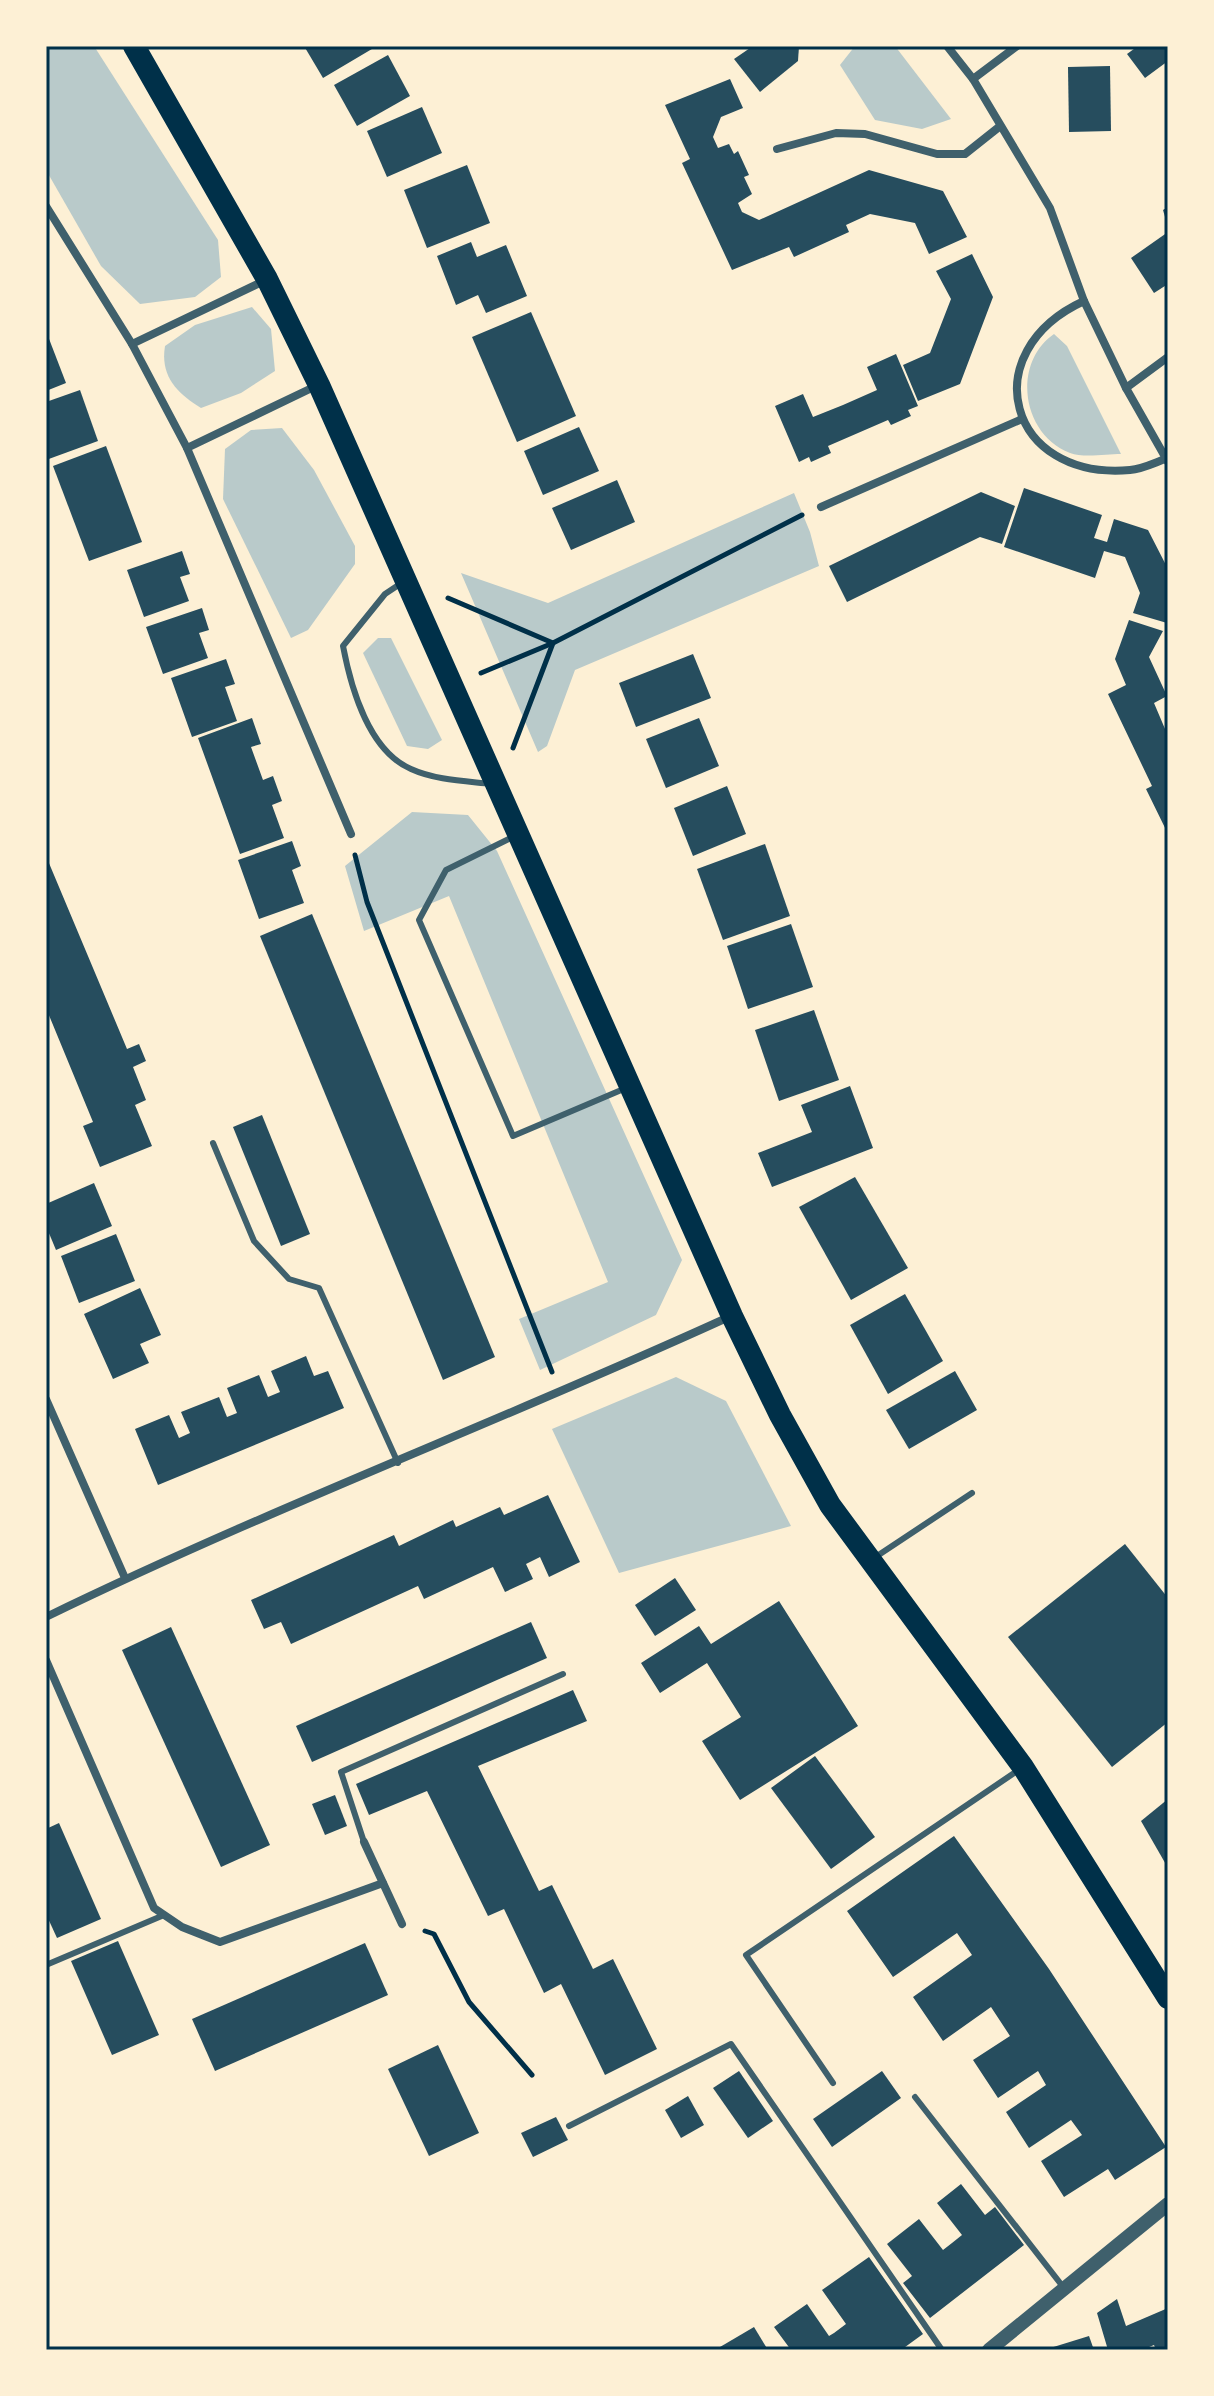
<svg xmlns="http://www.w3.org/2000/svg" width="1214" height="2396" font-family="'Sofia Sans Condensed',sans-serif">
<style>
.green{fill:#b9caca}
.building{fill:#264d5e}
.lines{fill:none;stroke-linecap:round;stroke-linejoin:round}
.path{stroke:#003049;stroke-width:5}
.service{stroke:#3f606c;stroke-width:6}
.minor{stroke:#3f606c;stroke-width:8}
.tertiary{stroke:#3f606c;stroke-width:14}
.trunk{stroke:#003049;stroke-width:22}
.neatline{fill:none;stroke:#003049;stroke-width:3}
</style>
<rect width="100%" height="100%" fill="#fdf0d5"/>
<!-- green -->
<g class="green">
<path d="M46,46h48l124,194 3,37 -26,20 -55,7 -39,-38 -55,-96z"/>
<path d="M855,46h40l56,73 -29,10 -47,-9 -35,-55z"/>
<path d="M252,307l19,22 4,42 -34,22 -40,15c-24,-15 -41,-32 -36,-62l30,-21z"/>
<path d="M1054,334l13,12 54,108c-14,0 -38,4 -51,-1 -49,-19 -58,-90 -16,-119z"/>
<path d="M282,428l32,42 41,76v18l-47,66 -17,8 -68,-139 2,-50 26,-19z"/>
<path d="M794,493l16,39 9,34 -244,104 -28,76 -9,6 -77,-179 87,30z"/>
<path d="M378,638h13l51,102 -14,9 -21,-3 -44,-93z"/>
<path d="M412,812l56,3 29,36 185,409 -26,55 -116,55 -21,-51 89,-37 -159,-386 -85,35 -19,-65z"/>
<path d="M676,1377l50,24 65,125 -172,47 -67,-144z"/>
</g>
<!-- building -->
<g class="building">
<path d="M304,46h73l-54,32z"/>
<path d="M753,46h46l-1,15 -38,31 -26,-33z"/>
<path d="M1138,46h30v15l-23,17 -18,-24z"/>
<path d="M388,55l22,41 -53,30 -23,-41z"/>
<path d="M1110,66l1,65 -42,1 -1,-65z"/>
<path d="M730,79l13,29 -22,9 -8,20 5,11 11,-4 5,10 4,-3 11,24 -5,2 8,17 -14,9 4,9 17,8 110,-50 74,21 24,46 -38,17 -14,-31 -45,-9 -24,11 3,7 -55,25 -5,-10 -57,23 -50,-107 8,-4 -25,-54z"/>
<path d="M422,107l20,46 -55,24 -20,-46z"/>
<path d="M467,165l23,58 -63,25 -23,-58z"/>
<path d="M1168,207v20l-5,-17z"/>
<path d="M1168,232v52l-14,9 -23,-35z"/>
<path d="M471,242l6,15 29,-12 21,51 -41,17 -8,-18 -22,10 -19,-49z"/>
<path d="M972,254l21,43 -33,87 -42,17 -15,-36 27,-12 21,-54 -15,-28z"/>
<path d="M531,312l45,104 -59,26 -45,-105z"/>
<path d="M46,331l20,52 -20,8z"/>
<path d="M896,354l22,52 -10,4 3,6 -20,9 -3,-5 -60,26 3,7 -20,9 -2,-5 -10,5 -24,-56 28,-12 10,23 30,-12 34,-15 -10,-23z"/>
<path d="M80,390l18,51 -52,19v-58z"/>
<path d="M579,427l20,44 -56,24 -19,-44z"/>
<path d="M106,446l36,96 -53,19 -36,-95z"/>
<path d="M617,480l18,42 -64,28 -19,-42z"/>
<path d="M1024,488l78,27 -8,23 13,4 7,-23 34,11 20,39 -1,54 -34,-10 7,-20 -15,-36 -21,-6 -9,27 -91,-31z"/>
<path d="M981,492l34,14 -13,38 -22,-7 -133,65 -18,-36z"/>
<path d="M182,551l8,23 -10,3 9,24 -45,16 -17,-47z"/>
<path d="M202,608l7,22 -10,3 9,25 -45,16 -17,-47z"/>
<path d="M1129,620l34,11 -14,26 18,39 -13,7 14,33v98l-22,-45 6,-3 -44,-92 18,-9 -11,-26z"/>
<path d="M693,654l18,44 -75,29 -17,-44z"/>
<path d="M226,659l9,25 -10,3 12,34 -45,16 -21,-59z"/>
<path d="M252,718l9,26 -10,3 12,33 10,-4 9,25 -10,4 12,33 -44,16 -42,-116z"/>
<path d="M699,718l20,48 -53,22 -20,-49z"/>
<path d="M727,786l19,48 -53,22 -19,-48z"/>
<path d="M292,841l9,25 -9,4 12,33 -45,16 -21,-59z"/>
<path d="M765,844l25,72 -67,24 -26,-71z"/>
<path d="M46,856l81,193 12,-5 7,17 -13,6 13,33 -11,5 17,41 -52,21 -17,-41 10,-4 -47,-114z"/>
<path d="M312,914l183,443 -52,23 -183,-444z"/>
<path d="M791,924l22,63 -65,22 -21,-63z"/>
<path d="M814,1010l25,70 -60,21 -24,-71z"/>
<path d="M850,1086l23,62 -101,39 -14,-34 54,-21 -11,-27z"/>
<path d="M262,1115l48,119 -29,12 -48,-119z"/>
<path d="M855,1177l53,91 -57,32 -52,-93z"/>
<path d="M94,1183l18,43 -56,24 -10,-24v-22z"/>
<path d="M116,1234l19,47 -56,22 -18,-47z"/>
<path d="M140,1288l21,47 -21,9 9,19 -36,16 -29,-65z"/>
<path d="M905,1294l38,67 -55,33 -38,-69z"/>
<path d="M306,1356l8,20 14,-5 16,37 -186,77 -23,-56 34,-14 10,23 11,-5 -9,-21 38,-15 8,20 10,-4 -10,-25 32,-13 9,22 12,-5 -9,-21z"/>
<path d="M955,1371l22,39 -68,39 -23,-39z"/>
<path d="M548,1495l32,67 -31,15 -9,-20 -14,7 7,15 -28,13 -12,-25 -69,32 -6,-13 -127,58 -10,-22 -17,7 -13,-29 143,-65 5,11 54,-26 3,7 44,-20 4,8z"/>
<path d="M1125,1544l43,54v124l-56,45 -104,-130z"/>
<path d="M675,1578l21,32 -41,26 -20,-31z"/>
<path d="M779,1601l79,125 -118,74 -38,-59 39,-24 -34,-54 -47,30 -19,-30 58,-37 12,18z"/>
<path d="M531,1622l16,36 -235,104 -16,-36z"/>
<path d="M171,1627l99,218 -49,22 -99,-217z"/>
<path d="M573,1690l14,31 -109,45 61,125 13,-6 41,84 20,-10 44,90 -52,26 -44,-91 -17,9 -40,-84 -16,7 -61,-125 -58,24 -13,-31z"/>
<path d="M815,1756l60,81 -44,32 -60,-81z"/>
<path d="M335,1795l12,31 -22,9 -13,-31z"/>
<path d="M1168,1799v69l-27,-47z"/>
<path d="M59,1823l42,96 -44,19 -11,-24v-85z"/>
<path d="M954,1836l95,133 117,178 -51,33 -7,-11 -44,28 -23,-36 41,-26 -11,-15 -42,28 -23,-36 40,-27 -8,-14 -40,27 -25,-38 37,-24 -19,-29 -48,34 -30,-44 59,-42 -15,-22 -64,44 -46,-66z"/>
<path d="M118,1941l41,94 -47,20 -41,-94z"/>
<path d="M365,1943l23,52 -173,76 -23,-52z"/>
<path d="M438,2045l41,88 -50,23 -41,-87z"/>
<path d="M739,2071l34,50 -25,17 -35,-50z"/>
<path d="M882,2071l19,27 -69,49 -19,-28z"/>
<path d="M688,2096l16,29 -23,13 -16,-28z"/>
<path d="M556,2117l12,23 -35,17 -12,-24z"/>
<path d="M961,2184l24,31 10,-8 29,38 -94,73 -27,-35 9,-7 -25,-32 32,-25 24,31 9,-7 10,-8 -25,-32z"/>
<path d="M869,2257l54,77 -22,16h-110l-17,-23 33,-23 22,32 5,-3 12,-9 -24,-34z"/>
<path d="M1117,2299l9,27 42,-18v42h-12l-2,-5 -12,5h-34l-11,-37z"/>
<path d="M754,2327l14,23h-46l-2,-3z"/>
<path d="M1089,2336l5,14h-47v-1z"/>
</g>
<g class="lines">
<!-- path -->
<g class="path">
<path d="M448,598l105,45 -40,105"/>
<path d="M481,673l72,-30 249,-128"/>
<path d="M355,855l12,47 185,470"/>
<path d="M425,1931l9,3 35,68 63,73"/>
</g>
<!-- service -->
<g class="service">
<path d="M400,584l-15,10 -42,52c8,42 26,105 68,123 24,11 54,12 80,15"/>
<path d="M515,836l-69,34 -27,50 94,216 113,-48"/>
<path d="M213,1143l41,98 35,38 30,9 79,175"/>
<path d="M874,1558l98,-65"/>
<path d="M364,1842l-23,-70 222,-98"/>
<path d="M46,1965l118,-50"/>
<path d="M833,2083l-87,-128 274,-186"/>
<path d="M915,2097l149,191"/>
<path d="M569,2126l162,-82 211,306"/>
</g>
<!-- minor -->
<g class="minor">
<path d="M947,46l26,33 77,129 34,93 42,87 42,74"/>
<path d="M973,79l44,-33"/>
<path d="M777,149l59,-16 29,1 72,20h28l34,-27"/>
<path d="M46,206l86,138 55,104 164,386"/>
<path d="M1084,301c-111,51 -76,180 46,169 12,-1 24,-7 35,-11"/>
<path d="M132,344l134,-64"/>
<path d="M1126,388l42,-31"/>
<path d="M187,448l129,-62"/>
<path d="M821,507l201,-88"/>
<path d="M46,1399l79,179"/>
<path d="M46,1617c224,-109 458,-197 685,-301"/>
<path d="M46,1660l108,248 28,19 38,15 163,-59"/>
<path d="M364,1842l38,82"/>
</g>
<!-- tertiary -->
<path class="tertiary" d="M989,2350l179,-146"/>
<!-- trunk -->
<path class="trunk" d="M134,46l133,233 52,106 413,931 48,99 50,90 193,262 145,231"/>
</g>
<!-- border -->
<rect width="1214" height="2396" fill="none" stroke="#fdf0d5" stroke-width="96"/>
<rect x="48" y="48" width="1118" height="2300" class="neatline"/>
</svg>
